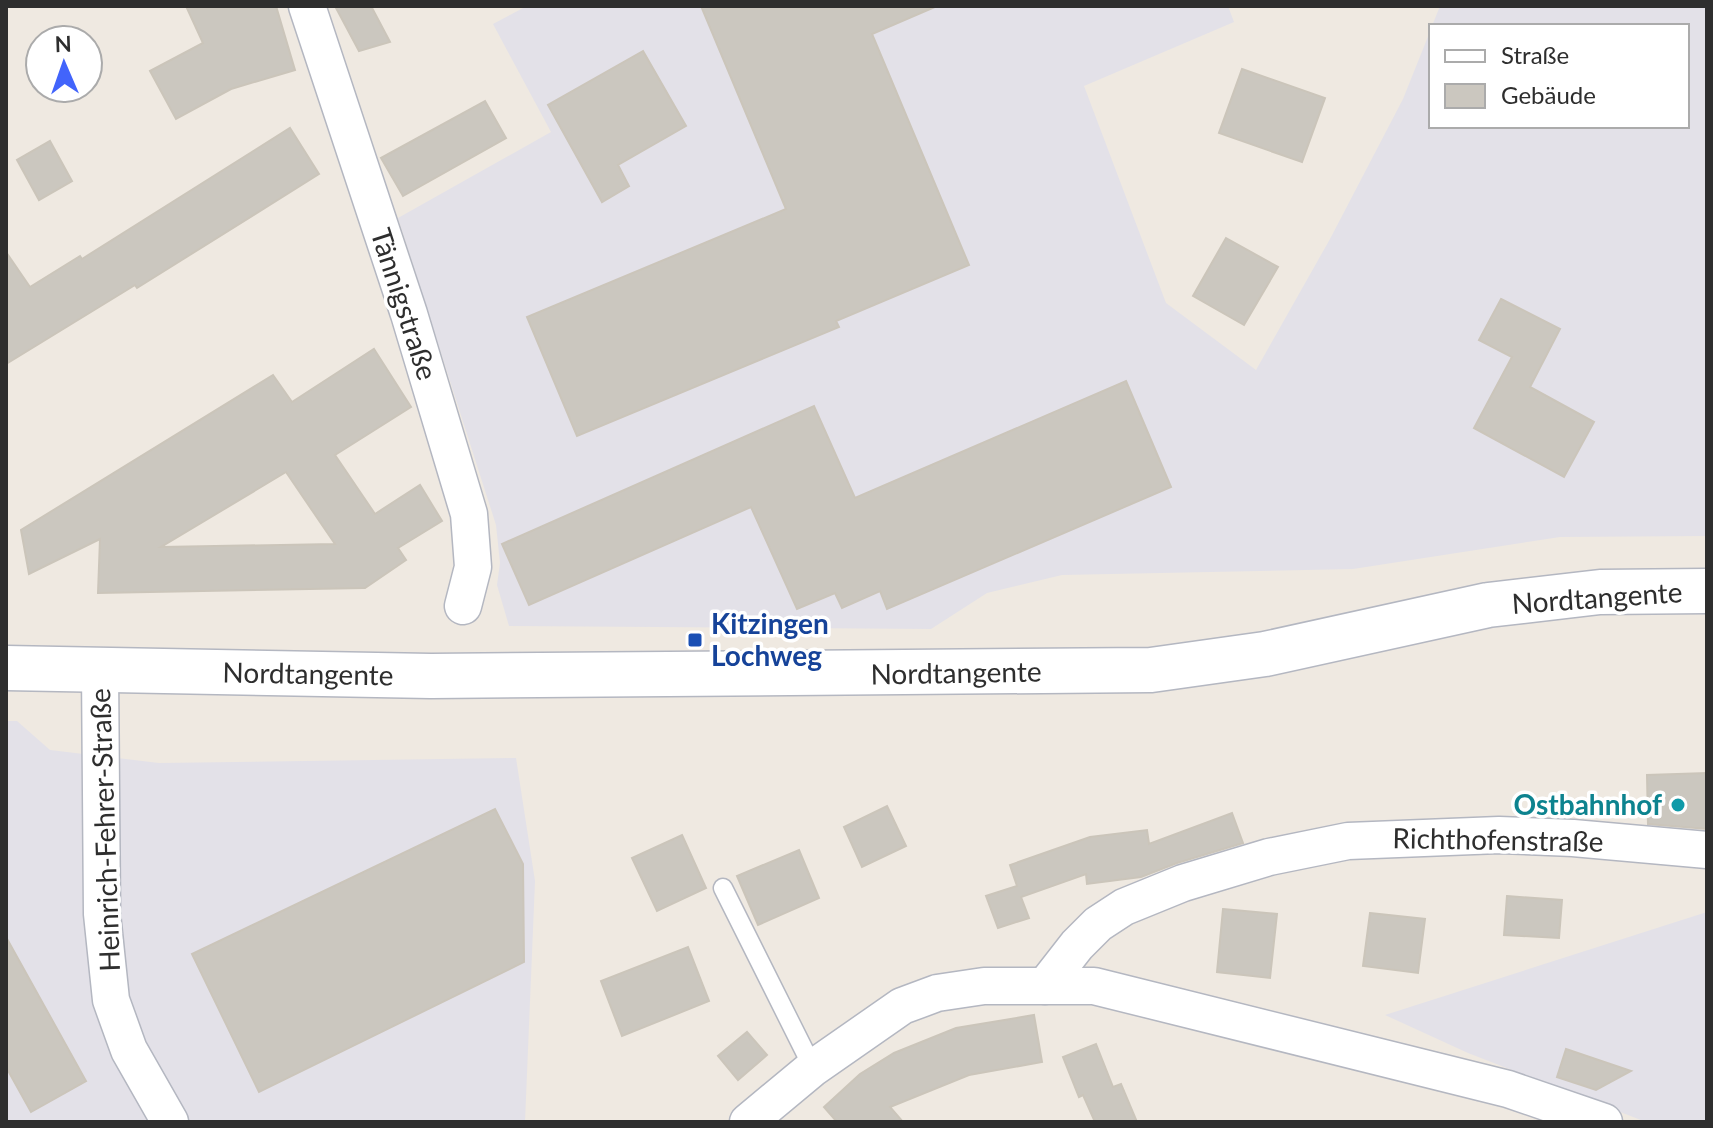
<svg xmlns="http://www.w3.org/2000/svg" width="1713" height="1128" font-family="Lato,sans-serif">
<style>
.industrial{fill:#e3e1e8}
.building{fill:#cbc7bf;stroke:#cbc5ba;stroke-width:2;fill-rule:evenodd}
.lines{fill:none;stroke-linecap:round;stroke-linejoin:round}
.service-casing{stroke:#b4b7c1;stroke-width:21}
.minor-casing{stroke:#b4b7c1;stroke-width:39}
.secondary-casing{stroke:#b4b7c1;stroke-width:47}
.service{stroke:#fff;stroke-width:18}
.minor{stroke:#fff;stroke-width:36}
.secondary{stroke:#fff;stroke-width:44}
.transit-dot{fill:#1a4fb4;stroke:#fff;stroke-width:3}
.culture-dot{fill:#0f9aa8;stroke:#fff;stroke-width:3}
.labels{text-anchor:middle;stroke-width:7;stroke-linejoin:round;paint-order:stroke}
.street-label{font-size:28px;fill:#2e2e2e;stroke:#fff}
.transit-label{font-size:28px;font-weight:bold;fill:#164399;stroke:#fff;text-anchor:start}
.culture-label{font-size:28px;font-weight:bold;fill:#0d838f;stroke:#fff;text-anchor:end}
</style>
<rect width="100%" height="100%" fill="#efe9e1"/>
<!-- industrial -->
<g class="industrial">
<path d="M527,6h701l6,16 -150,64 82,217 90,67 74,-131 73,-140 28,-70v97h256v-100h-255l8,-20h267v530l-147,1 -207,32 -291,6 -75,18 -56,36 -422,-3 -12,-41 3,-22 -4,-38 -98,-307 153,-86 -58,-108z"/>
<path d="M6,721h11l33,29 109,13 357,-5 19,123 -10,241h-519z"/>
<path d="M1707,912v210h-61l-178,-69 -83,-38z"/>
</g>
<!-- building -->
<g class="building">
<path d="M186,6h90l19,64 -64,19 -55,30 -26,-48 53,-28z"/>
<path d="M335,6h36l19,36 -31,9z"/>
<path d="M701,6h236l-65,28 97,231 -133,56 3,6 -262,109 -50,-119 259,-108z"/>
<path d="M643,51l43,75 -68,39 11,21 -27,16 -54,-97z"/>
<path d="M1242,69l83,29 -23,64 -83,-29z"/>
<path d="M485,101l21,37 -103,58 -22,-38z"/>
<path d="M290,128l29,46 -182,114 -2,-3 -129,79v-112l24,35 50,-31 2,3z"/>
<path d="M50,141l22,40 -33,19 -22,-40z"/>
<path d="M1226,238l52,29 -34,58 -51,-29z"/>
<path d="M1501,299l59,30 -30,58 64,35 -30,55 -90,-49 38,-71 -33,-17z"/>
<path d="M374,349l37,58 -76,48 40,59 45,-29 22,36 -44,27 8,12 -41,28 -267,5 2,-54 -71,35 -8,-44 252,-155 19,27zM286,472l49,72 -174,3z"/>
<path d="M1126,381l45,106 -284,122 -7,-18 -38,17 -7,-15 -38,16 -46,-102 -222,98 -27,-61 312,-138 41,92z"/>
<path d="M1707,773v56l-59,-5 -1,-49z"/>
<path d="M887,806l19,40 -44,21 -18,-40z"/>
<path d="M495,809l28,55 1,98 -265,130 -67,-138z"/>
<path d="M1232,813l11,30 -66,20 -36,14 -54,7 -1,-10 -65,23 8,21 -31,10 -12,-32 31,-10 -7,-21 80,-28 57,-7 2,14z"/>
<path d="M682,835l24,53 -49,23 -25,-53z"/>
<path d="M799,850l20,48 -61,27 -21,-49z"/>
<path d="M1507,896l55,4 -3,38 -55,-3z"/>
<path d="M1223,909l54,5 -7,64 -53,-6z"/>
<path d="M1370,913l55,6 -7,54 -55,-7z"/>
<path d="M6,937l80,144 -55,31 -25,-45z"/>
<path d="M688,947l21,54 -87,35 -21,-55z"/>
<path d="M1034,1015l8,47 -73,13 -79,32 13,15h-66l-13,-15 36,-33 34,-21 62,-25z"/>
<path d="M747,1032l20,23 -29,25 -20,-24z"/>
<path d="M1096,1044l17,43 8,-3 16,38h-42l-12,-27 -4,2 -16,-40z"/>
<path d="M1566,1049l65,22 -35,19 -39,-13z"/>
</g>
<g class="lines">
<!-- service casing -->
<g class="service-casing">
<path id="service" d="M723,888l90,180"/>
</g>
<!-- minor casing -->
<g class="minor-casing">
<g id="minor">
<path d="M307,6l102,308 60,200 4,53 -10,39"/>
<path d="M100,669l2,245 9,86 18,50 41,72"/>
<path d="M1045,986l32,-41 21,-21 26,-17 59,-24 86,-26 79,-16 151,-6 74,3 134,12"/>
<path d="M748,1122l65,-54 89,-62 35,-13 47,-7h110l414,103 96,33"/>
</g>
</g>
<!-- secondary casing -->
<g class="secondary-casing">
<path id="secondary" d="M6,668l425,8 720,-6 114,-16 223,-49 112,-13 107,-1"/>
</g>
<!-- service -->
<use href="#service" class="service"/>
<!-- minor -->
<use href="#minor" class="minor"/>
<!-- secondary -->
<use href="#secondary" class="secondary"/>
</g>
<!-- markers -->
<rect class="transit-dot" x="687" y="632" width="16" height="16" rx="4"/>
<circle class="culture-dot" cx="1678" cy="805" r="8"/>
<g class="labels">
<!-- street labels -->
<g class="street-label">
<text transform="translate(404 304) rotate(72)" y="10">Tännigstraße</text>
<text transform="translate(1597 598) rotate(-4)" y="10">Nordtangente</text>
<text transform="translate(956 673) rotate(-1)" y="10">Nordtangente</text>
<text transform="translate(308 674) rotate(1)" y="10">Nordtangente</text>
<text transform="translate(105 830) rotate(-92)" y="10">Heinrich-Fehrer-Straße</text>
<text transform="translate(1498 840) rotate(1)" y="10">Richthofenstraße</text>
</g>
<!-- transit labels -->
<g class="transit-label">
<text x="711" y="634">Kitzingen<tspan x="711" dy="32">Lochweg</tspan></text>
</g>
<!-- culture labels -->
<g class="culture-label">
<text x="1662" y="815">Ostbahnhof</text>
</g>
</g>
<!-- border -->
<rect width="1713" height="1128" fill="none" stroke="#2e2e2e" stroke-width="16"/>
<!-- legend -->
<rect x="1429" y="24" width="260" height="104" fill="#ffffff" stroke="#ababab" stroke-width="2"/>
<rect x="1445" y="50" width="40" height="12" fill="#ffffff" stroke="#ababab" stroke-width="2"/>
<text x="1501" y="64" font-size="24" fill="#2e2e2e">Straße</text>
<rect x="1445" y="84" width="40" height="24" fill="#cbc7bf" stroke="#ababab" stroke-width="2"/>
<text x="1501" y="104" font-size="24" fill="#2e2e2e">Gebäude</text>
<!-- north arrow -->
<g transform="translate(64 64) rotate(358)"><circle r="38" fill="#ffffff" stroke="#ababab" stroke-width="2"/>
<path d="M0-6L14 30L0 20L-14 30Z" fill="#4264fb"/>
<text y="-12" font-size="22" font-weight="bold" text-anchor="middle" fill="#2e2e2e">N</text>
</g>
</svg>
